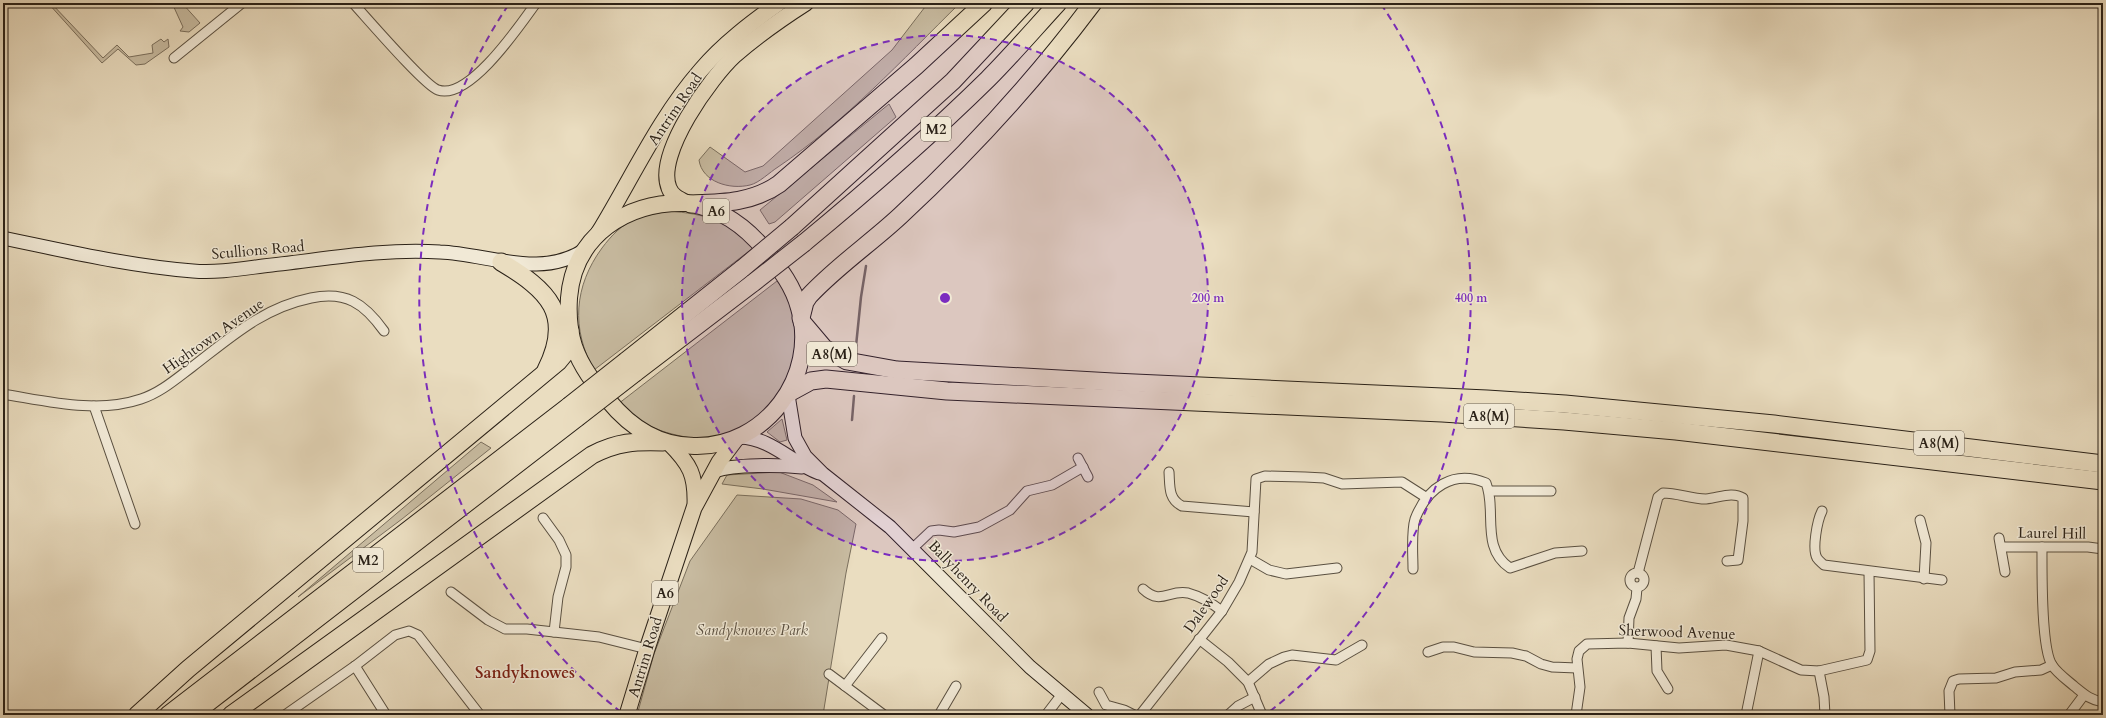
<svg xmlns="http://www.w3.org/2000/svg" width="2106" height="718" font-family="Cardo,serif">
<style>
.green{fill:#c9bda3;stroke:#7a6f5d}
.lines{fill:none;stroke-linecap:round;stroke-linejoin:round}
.stream{stroke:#766b5a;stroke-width:2.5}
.minor-casing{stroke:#5a5041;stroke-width:11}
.secondary-casing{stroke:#2a2117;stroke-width:15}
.primary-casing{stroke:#2a2117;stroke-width:17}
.trunk-casing{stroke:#2a2117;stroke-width:18}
.motorway-casing{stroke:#2a2117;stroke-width:19}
.minor{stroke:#f1e9d6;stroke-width:9}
.secondary{stroke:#f1e9d6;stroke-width:13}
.primary{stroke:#eaddc0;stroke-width:15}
.trunk{stroke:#eaddc0;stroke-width:16}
.motorway{stroke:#eaddc0;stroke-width:17}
.motorway-bridge-casing{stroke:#2a2117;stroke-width:19;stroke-linecap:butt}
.motorway-bridge{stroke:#eaddc0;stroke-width:17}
.ring{fill:none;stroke:#7b2cbf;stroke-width:2;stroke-dasharray:7 5}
.labels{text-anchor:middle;stroke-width:3;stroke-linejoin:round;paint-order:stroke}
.shield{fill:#f1e9d6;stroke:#665d50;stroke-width:1}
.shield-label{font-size:14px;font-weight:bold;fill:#2a2117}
.street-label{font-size:15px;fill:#2a2117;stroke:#f1e9d6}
.park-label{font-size:15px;font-style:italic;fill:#5a5041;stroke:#f1e9d6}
.neighbourhood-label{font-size:16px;font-weight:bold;fill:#7a1f14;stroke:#f1e9d6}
.centre{fill:#7b2cbf;stroke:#f1e9d6;stroke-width:2}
.ring-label{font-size:12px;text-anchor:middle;font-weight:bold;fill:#7b2cbf;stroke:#f1e9d6;stroke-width:3;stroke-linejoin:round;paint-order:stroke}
</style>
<rect width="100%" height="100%" fill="#eaddc0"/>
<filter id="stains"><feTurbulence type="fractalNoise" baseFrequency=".005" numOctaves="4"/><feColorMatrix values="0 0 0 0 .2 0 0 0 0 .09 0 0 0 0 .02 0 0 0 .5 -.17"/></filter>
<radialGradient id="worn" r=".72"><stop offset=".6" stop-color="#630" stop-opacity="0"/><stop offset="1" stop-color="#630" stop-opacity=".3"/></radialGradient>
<!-- green -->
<g class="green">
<path d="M48,3h3l52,55 14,-13 12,12 24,-4 -1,-8 9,-6 3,3 4,-3 1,8 -24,17 -9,1 -18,-16 -16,14z"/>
<path d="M172,3h10l18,20 -11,9 -9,-1 3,-4z"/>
<path d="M928,3h32c-58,57 -115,119 -182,164 -8,5 -19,16 -28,18 -20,5 -48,-3 -51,-25l11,-13 35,25 18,-6 129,-116z"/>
<path d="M889,104l7,13 -121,105 -6,2 -9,-14z"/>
<path d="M669,211c35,3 61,9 84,37l-159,122c-23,-41 -20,-84 8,-122 9,-12 20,-24 34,-29 10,-4 22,-6 33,-8z"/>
<path d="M777,281c4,5 8,10 11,15 15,33 9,79 -13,107 -17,22 -54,36 -81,35 -6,0 -12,-2 -18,-3 -26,-6 -38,-15 -58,-31z"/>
<path d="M782,419l5,21 -7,2 -13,-10z"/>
<path d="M481,442l10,6 -89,71 -104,78z"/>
<path d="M779,472l34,13 24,17 -74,-13 -41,-5 5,-9z"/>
<path d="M737,495l64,4 37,11 18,14 -10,49 -23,142h-186l17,-61 36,-93z"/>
</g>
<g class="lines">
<!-- stream -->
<g class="stream">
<path d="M856,346l5,-49 5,-31"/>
<path d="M852,420l2,-24"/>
</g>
<!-- minor casing -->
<g class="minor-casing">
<g id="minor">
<path d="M353,3c13,14 72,83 85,87 31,11 82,-65 98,-87"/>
<path d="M174,58l68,-55"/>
<path d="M3,394c44,7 94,20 138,5 19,-6 35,-20 51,-32 38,-29 70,-59 119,-69 35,-7 53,5 73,33"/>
<path d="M94,406l41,118"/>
<path d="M1078,458l10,19"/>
<path d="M1169,472c1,14 -1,27 13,34l72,6"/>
<path d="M1489,491h62"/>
<path d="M1822,511c-5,10 -10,38 -5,47 2,3 5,5 7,7l118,15"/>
<path d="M543,518l16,22 7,15v12l-8,30 -4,35"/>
<path d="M1920,520l6,23 -2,36"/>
<path d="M1999,538l6,34"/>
<path d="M2001,547h87l15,2"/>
<path d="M2042,547c0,23 -1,101 10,118 5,8 15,15 22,21 10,8 16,14 29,16"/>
<path d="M913,548l18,-17 8,-1 15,2 25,-5 31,-17 17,-19 25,-6 31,-18"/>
<path d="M1250,559l19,11 17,4 51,-6"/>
<path d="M1413,569c0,-14 -2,-37 2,-50 12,-31 38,-50 71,-36 11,27 -6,65 24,85l45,-15 27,-2"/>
<circle cx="1637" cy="580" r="7"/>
<path d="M1638,573l20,-76 5,-4c15,0 28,6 43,6 13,-1 26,-8 37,-1v23l-5,39 -11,1"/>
<path d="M1143,589c18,17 26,0 45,4 11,3 25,11 34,18"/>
<path d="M451,592l37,28 17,9h22l72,8 48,12"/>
<path d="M1199,639l29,23 20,20 14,33"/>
<path d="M1628,643l1,-25 7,-19 1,-11"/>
<path d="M1656,646l1,25 11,18"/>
<path d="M1428,652l15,-5h11l20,5 38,1 14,3 15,8 11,3 25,1"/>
<path d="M355,666l31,49"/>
<path d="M1819,671l5,26 1,18"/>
<path d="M829,674l55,41"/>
<path d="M1248,682l21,-18 15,-7 8,-2 44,5 26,-15"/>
<path d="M845,686l37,-48"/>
<path d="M1099,692l7,13 18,5 10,5"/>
<path d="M285,715l70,-49 40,-31 14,-4 9,4 62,80"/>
<path d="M939,715l17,-29"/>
<path d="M1046,715l16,-21"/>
<path d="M1140,715l82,-104 17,-29 13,-30 4,-73 9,-3 40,1 19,1 18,6 60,-2 25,16"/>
<path d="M1228,715l10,-9 17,-9"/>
<path d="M1576,715l4,-28 -3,-28 2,-8 8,-7 41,-1 51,5 47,-3 33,6 42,19 18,1 48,-11 3,-9 -1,-79"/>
<path d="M1746,715l13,-64"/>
<path d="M1950,715l-1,-24 4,-10 6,-2 37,-1 19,-6 26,-2 11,-5"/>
<path d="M2069,715l15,-20"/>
</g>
</g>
<!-- secondary casing -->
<g class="secondary-casing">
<g id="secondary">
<path d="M3,238c63,13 126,28 190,33 23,2 47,-2 70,-5 58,-6 118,-18 177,-14 49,2 101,28 146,-3"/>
<path d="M788,395l7,43 10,18 18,18 67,53 140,140 57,48"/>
<path d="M740,437c31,1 52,26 79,36"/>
<path d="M715,471c19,-7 66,-6 87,-4"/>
</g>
</g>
<!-- primary casing -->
<g class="primary-casing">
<g id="primary">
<path d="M687,203c-8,-4 -15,-7 -18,-15 -14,-34 42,-111 66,-133 22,-19 46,-36 71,-52"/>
<path d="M599,232c33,-54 60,-114 102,-162 22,-26 50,-47 78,-67"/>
<path d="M669,443c21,21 27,32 26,62"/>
<path d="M627,715l20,-66 47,-141 25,-46 18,-24"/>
</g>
</g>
<!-- trunk casing -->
<g class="trunk-casing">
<path id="trunk" d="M687,203c33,5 57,22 78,47 14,18 28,35 34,58 20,68 -34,140 -105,138 -37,0 -64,-19 -86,-46 -14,-17 -27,-33 -34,-54 -5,-15 -6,-32 -5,-48 5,-63 58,-97 118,-95z"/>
</g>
<!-- motorway casing -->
<g class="motorway-casing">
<g id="motorway">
<path d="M691,204c31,-1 61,-1 88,-20l137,-118 68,-63"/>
<path d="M792,227l161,-146 73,-78"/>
<path d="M804,243c63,-52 125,-106 184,-164 24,-24 47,-51 70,-76"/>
<path d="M501,262c47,28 73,52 45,108"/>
<path d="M801,318l4,-16 4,-6c28,-30 62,-53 91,-80 70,-65 136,-137 193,-213"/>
<path d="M802,322l22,26 23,13 50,9 216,12 374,17 78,5 209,20 329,40"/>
<path d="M626,361l117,-93"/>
<path d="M635,373l118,-90"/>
<path d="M789,393l22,-12 15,-2 121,12 495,22 122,8 112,10 427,50"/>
<path d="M137,715l51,-46 370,-307 9,-11 3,-21"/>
<path d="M168,715l401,-309"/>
<path d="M192,715l385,-297"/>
<path d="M231,715l361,-260c25,-13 43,-14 71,-13"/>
</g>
</g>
<!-- minor -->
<use href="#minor" class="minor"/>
<!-- secondary -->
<use href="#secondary" class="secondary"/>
<!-- primary -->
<use href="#primary" class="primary"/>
<!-- trunk -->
<use href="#trunk" class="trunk"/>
<!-- motorway -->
<use href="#motorway" class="motorway"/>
<!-- motorway-bridge casing -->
<g class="motorway-bridge-casing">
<g id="motorway-bridge">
<path d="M743,268l49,-41"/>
<path d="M753,283l51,-40"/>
<path d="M569,406l57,-45"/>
<path d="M577,418l58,-45"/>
</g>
</g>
<!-- motorway-bridge -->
<use href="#motorway-bridge" class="motorway-bridge"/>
</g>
<!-- distance rings -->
<circle cx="945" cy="298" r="263" fill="#7b2cbf" fill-opacity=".12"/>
<g class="ring">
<circle cx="945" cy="298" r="263"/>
<path d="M621 712A526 526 0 0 1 509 4M1381 4A526 526 0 0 1 1269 712"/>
</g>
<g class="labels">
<!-- shield labels -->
<g class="shield">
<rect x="921" y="117" width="30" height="24" rx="3"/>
<rect x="703" y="199" width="26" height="24" rx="3"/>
<rect x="807" y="342" width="50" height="24" rx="3"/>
<rect x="1464" y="404" width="50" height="24" rx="3"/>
<rect x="1914" y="431" width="50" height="24" rx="3"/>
<rect x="353" y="548" width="30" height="24" rx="3"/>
<rect x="652" y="581" width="26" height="24" rx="3"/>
</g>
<g class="shield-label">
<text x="936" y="134">M2</text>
<text x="716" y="216">A6</text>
<text x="832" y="359">A8(M)</text>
<text x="1489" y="421">A8(M)</text>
<text x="1939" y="448">A8(M)</text>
<text x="368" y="565">M2</text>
<text x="665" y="598">A6</text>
</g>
<!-- street labels -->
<g class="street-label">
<text transform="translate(675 109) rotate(-56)" y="5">Antrim Road</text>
<text transform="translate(258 250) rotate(-5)" y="5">Scullions Road</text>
<text transform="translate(213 336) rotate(-35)" y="5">Hightown Avenue</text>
<text transform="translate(2052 533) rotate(1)" y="5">Laurel Hill</text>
<text transform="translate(968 581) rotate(46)" y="5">Ballyhenry Road</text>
<text transform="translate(1206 604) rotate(-55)" y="5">Dalewood</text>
<text transform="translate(1677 632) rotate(2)" y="5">Sherwood Avenue</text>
<text transform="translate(645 657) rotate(-73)" y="5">Antrim Road</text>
</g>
<!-- park labels -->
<g class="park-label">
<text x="752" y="635">Sandyknowes Park</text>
</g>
<!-- neighbourhood labels -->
<g class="neighbourhood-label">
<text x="525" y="678">Sandyknowes</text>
</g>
</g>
<circle cx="945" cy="298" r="6" class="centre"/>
<g class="ring-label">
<text x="1208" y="302">200 m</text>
<text x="1471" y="302">400 m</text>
</g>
<!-- margin -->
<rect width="2106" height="718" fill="none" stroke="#eaddc0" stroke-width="16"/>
<rect x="4" y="4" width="2098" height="710" fill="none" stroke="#2a2117" stroke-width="2"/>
<rect x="8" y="8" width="2090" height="702" fill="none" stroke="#2a2117"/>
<rect width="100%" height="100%" filter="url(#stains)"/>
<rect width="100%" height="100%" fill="url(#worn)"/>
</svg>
